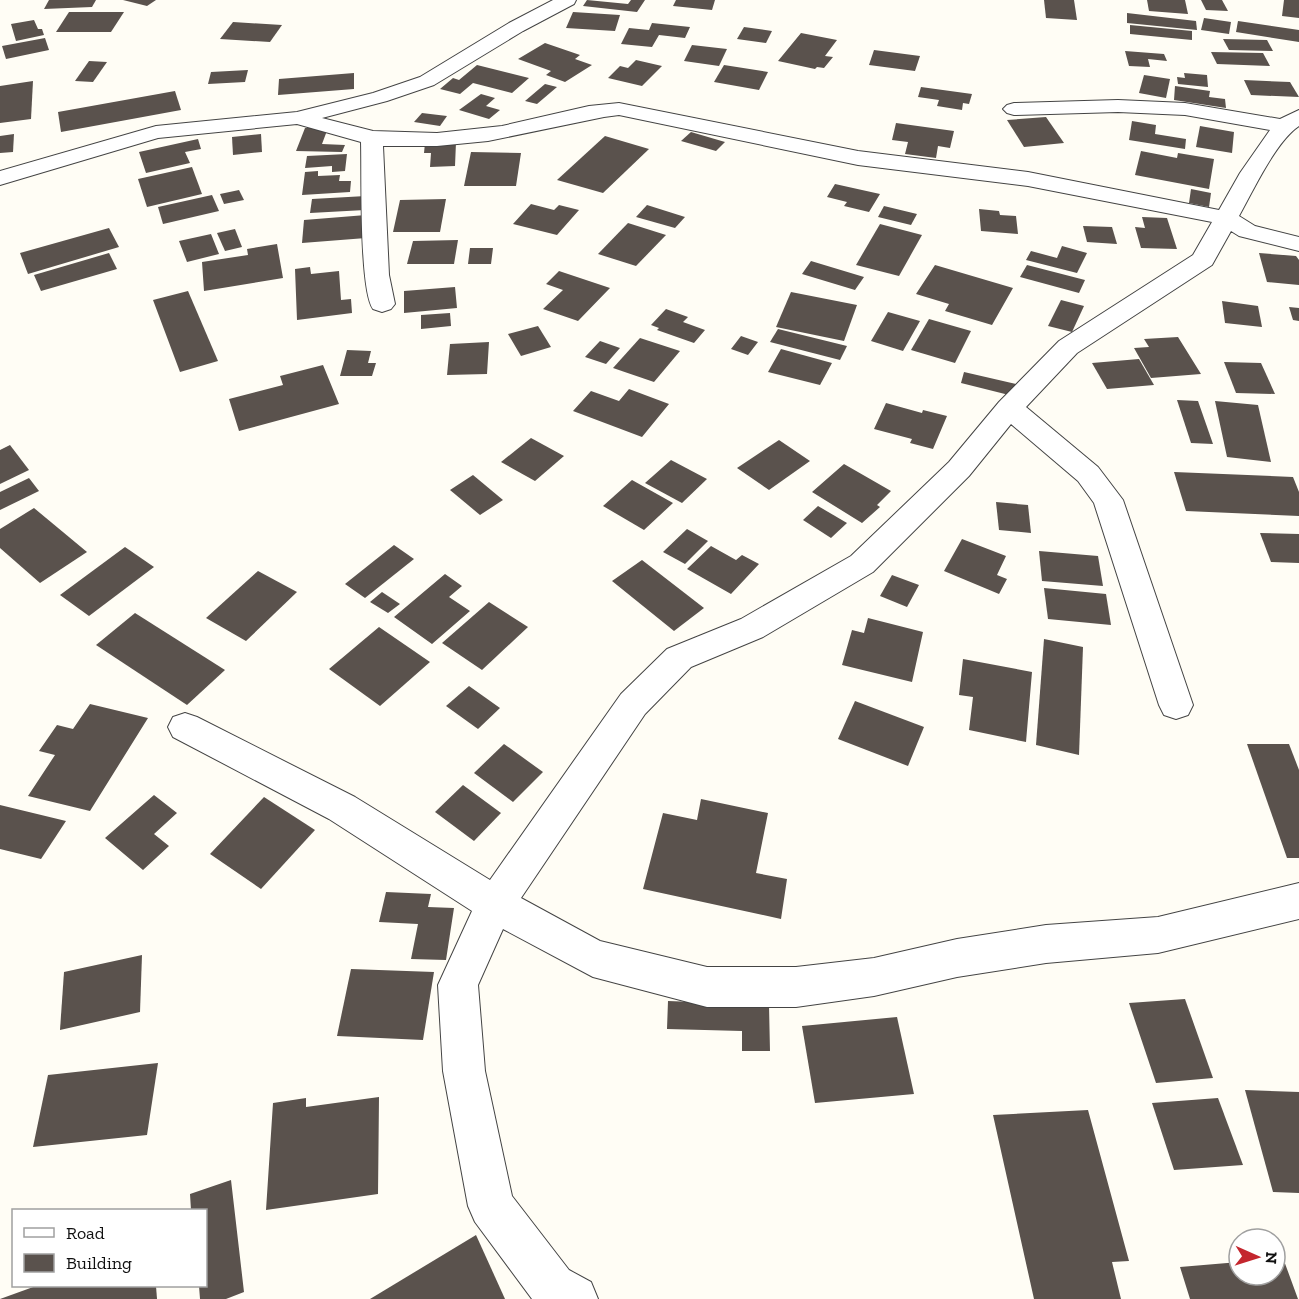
<svg xmlns="http://www.w3.org/2000/svg" width="1299" height="1299" font-family="'Zilla Slab',serif">
<style>
.building{fill:#5a524d}
.lines{fill:none;stroke-linecap:round;stroke-linejoin:round}
.minor-casing{stroke:#444;stroke-width:2}
.minor{fill:#fff;fill-rule:evenodd}
</style>
<rect width="100%" height="100%" fill="#fffdf5"/>
<!-- building -->
<g class="building">
<path d="M49,0h47l-4,7 -48,2z"/>
<path d="M123,0h33l-9,6z"/>
<path d="M587,0l41,4 3,-4h14l-8,12 -54,-6z"/>
<path d="M676,0h39l-3,10 -39,-4z"/>
<path d="M1044,0h30l3,20 -31,-2z"/>
<path d="M1147,0h38l3,14 -39,-3z"/>
<path d="M1201,0h21l6,11 -22,-1z"/>
<path d="M1284,0h15v18l-17,-2z"/>
<path d="M69,12h55l-13,20h-55z"/>
<path d="M573,12l47,3 -5,16 -49,-3z"/>
<path d="M1127,13l69,8 1,9 -70,-7z"/>
<path d="M1204,18l27,4 -2,12 -28,-4z"/>
<path d="M34,20l4,9h4l2,6 -28,6 -5,-17z"/>
<path d="M1238,21l61,9v12l-63,-10z"/>
<path d="M233,22l49,3 -12,17 -50,-3z"/>
<path d="M652,23l38,4 -5,11 -26,-3 -7,12 -31,-3 8,-16 20,2z"/>
<path d="M1130,25l62,6v9l-62,-6z"/>
<path d="M744,27l28,4 -6,12 -29,-4z"/>
<path d="M801,33l36,7 -12,16 8,1 -9,11 -7,-1 -2,2 -37,-8z"/>
<path d="M45,38l4,12 -43,9 -4,-13z"/>
<path d="M1223,39l44,1 6,11 -44,-1z"/>
<path d="M545,43l35,12 -5,4 17,6 -27,17 -19,-7 5,-4 -33,-12z"/>
<path d="M692,45l35,4 -8,17 -35,-5z"/>
<path d="M874,50l46,6 -5,15 -46,-6z"/>
<path d="M1125,51l39,3 3,7 -19,-2 2,8 -21,-1z"/>
<path d="M1211,52l52,1 7,13 -53,-2z"/>
<path d="M636,60l26,6 -20,20 -34,-8 12,-12 8,2z"/>
<path d="M89,61l18,1 -14,20 -18,-1z"/>
<path d="M477,65l52,13 -17,15 -39,-10 -13,11 -20,-5 13,-11 6,2z"/>
<path d="M724,65l44,7 -9,18 -45,-8z"/>
<path d="M248,70l-3,12 -37,2 3,-12z"/>
<path d="M354,73v16l-76,6 1,-16z"/>
<path d="M1184,73l23,2 1,12 -30,-3 -1,-7 8,1z"/>
<path d="M1144,75l26,4 -4,19 -27,-5z"/>
<path d="M1244,80l46,2 9,15 -48,-2z"/>
<path d="M33,81l-2,38 -31,4v-37z"/>
<path d="M545,84l12,3 -20,17 -12,-3z"/>
<path d="M1175,86l35,5 -1,6 16,2 1,9 -52,-8z"/>
<path d="M921,87l51,7 -3,10 -6,-1 -1,7 -25,-4 2,-6 -21,-3z"/>
<path d="M175,91l6,19 -120,22 -3,-20z"/>
<path d="M481,94l14,4 -9,8 14,4 -11,9 -30,-9z"/>
<path d="M422,113l25,3 -7,10 -26,-4z"/>
<path d="M1046,117l18,26 -40,4 -17,-27z"/>
<path d="M1132,121l24,4 -1,9 31,5 -1,10 -56,-9z"/>
<path d="M896,123l58,8 -4,17 -12,-2 -2,12 -31,-4 3,-12 -16,-2z"/>
<path d="M1200,126l34,6 -2,21 -36,-6z"/>
<path d="M305,128h23l-6,16 23,1 -3,7 -46,-1z"/>
<path d="M691,132l34,10 -9,9 -35,-10z"/>
<path d="M14,134l-1,18 -13,1v-17z"/>
<path d="M261,134l1,18 -29,3 -1,-18z"/>
<path d="M605,136l44,13 -46,44 -46,-13z"/>
<path d="M198,139l3,10 -16,3 5,11 -44,10 -7,-21z"/>
<path d="M456,142l-1,24 -25,1 1,-14h-7l1,-10z"/>
<path d="M1141,151l36,7 1,-5 36,6 -5,30 -74,-14z"/>
<path d="M471,152l50,1 -5,33h-52z"/>
<path d="M347,154l-2,17 -13,1v-6l-27,2 2,-12z"/>
<path d="M192,167l10,27 -55,13 -9,-28z"/>
<path d="M318,171v5l22,-1 -1,6h12l-1,11 -48,3 3,-23z"/>
<path d="M835,184l45,10 -11,18 -25,-6 3,-4 -20,-5z"/>
<path d="M1191,189l20,4 -2,14 -20,-4z"/>
<path d="M239,190l5,10 -20,4 -4,-10z"/>
<path d="M212,195l7,16 -56,13 -5,-17z"/>
<path d="M366,196l-1,14 -55,3 2,-14z"/>
<path d="M446,199l-6,33h-47l7,-32z"/>
<path d="M531,204l23,6 5,-5 20,5 -22,25 -44,-11z"/>
<path d="M647,205l38,12 -10,11 -39,-11z"/>
<path d="M884,206l33,8 -6,11 -33,-8z"/>
<path d="M979,209l20,2 1,4 16,1 2,18 -37,-3z"/>
<path d="M366,215v23l-64,5 2,-23z"/>
<path d="M1142,217l25,1 10,31 -36,-1 -6,-21 10,1z"/>
<path d="M628,223l38,12 -30,31 -38,-12z"/>
<path d="M880,224l42,11 -23,41 -43,-11z"/>
<path d="M1083,226l29,1 5,17 -30,-2z"/>
<path d="M109,228l10,19 -91,27 -8,-21z"/>
<path d="M235,229l7,18 -17,4 -8,-18z"/>
<path d="M211,234l8,20 -32,8 -8,-21z"/>
<path d="M458,240l-4,24h-47l6,-23z"/>
<path d="M277,244l6,34 -79,13 -2,-29 46,-7 -1,-6z"/>
<path d="M1062,246l25,7 -10,20 -51,-13 5,-9 26,7z"/>
<path d="M470,248h23l-2,16h-23z"/>
<path d="M109,253l8,16 -76,22 -7,-16z"/>
<path d="M1259,253l37,3 3,4v25l-32,-3z"/>
<path d="M811,261l53,16 -9,13 -53,-16z"/>
<path d="M935,265l78,23 -21,37 -47,-14 4,-7 -33,-10z"/>
<path d="M1027,265l58,15 -6,13 -59,-16z"/>
<path d="M310,267l1,7 28,-3 2,29 10,-1 1,14 -55,7 -2,-51z"/>
<path d="M559,271l51,17 -32,33 -35,-12 20,-19 -17,-6z"/>
<path d="M455,287l2,21 -53,5v-22z"/>
<path d="M188,291l30,70 -38,11 -27,-72z"/>
<path d="M791,292l66,13 -13,36 -68,-14z"/>
<path d="M1061,300l23,6 -12,26 -24,-6z"/>
<path d="M1222,301l36,5 4,21 -37,-4z"/>
<path d="M1289,307l10,1v13l-6,-1z"/>
<path d="M666,309l22,8 -5,5 22,8 -11,13 -37,-13 2,-2 -8,-3z"/>
<path d="M888,312l32,9 -17,30 -32,-10z"/>
<path d="M450,313l1,13 -30,3v-14z"/>
<path d="M929,319l42,12 -16,32 -44,-13z"/>
<path d="M538,326l13,21 -30,9 -13,-22z"/>
<path d="M778,329l69,17 -7,14 -70,-18z"/>
<path d="M741,336l17,6 -10,13 -17,-6z"/>
<path d="M1178,337l23,37 -50,4 -17,-30 15,-1 -5,-8z"/>
<path d="M640,338l40,13 -26,31 -41,-14z"/>
<path d="M600,341l20,7 -14,16 -21,-7z"/>
<path d="M489,342l-2,32 -40,1 3,-31z"/>
<path d="M781,349l51,14 -12,22 -52,-13z"/>
<path d="M347,350l24,1 -3,12h8l-4,13h-32z"/>
<path d="M1139,359l15,26 -47,4 -15,-26z"/>
<path d="M1224,362l37,1 14,31 -39,-1z"/>
<path d="M323,365l16,39 -100,27 -10,-32 54,-14 -3,-9z"/>
<path d="M964,372l52,12 -3,12 -52,-13z"/>
<path d="M629,389l40,15 -27,33 -69,-26 18,-20 28,10z"/>
<path d="M1177,400l21,1 15,43 -22,-1z"/>
<path d="M1215,401l43,4 13,57 -44,-5z"/>
<path d="M886,403l36,10 1,-3 24,6 -14,33 -23,-6 2,-4 -38,-10z"/>
<path d="M531,438l33,18 -29,25 -34,-19z"/>
<path d="M779,440l31,21 -41,29 -32,-22z"/>
<path d="M10,445l19,25 -29,14v-34z"/>
<path d="M671,460l36,19 -25,24 -37,-20z"/>
<path d="M844,464l47,27 -14,14 3,2 -18,16 -50,-31z"/>
<path d="M1174,472l119,5 6,15v24l-113,-5z"/>
<path d="M473,475l30,25 -23,15 -30,-25z"/>
<path d="M29,478l10,13 -39,19v-18z"/>
<path d="M632,480l41,23 -29,27 -41,-24z"/>
<path d="M996,502l32,3 3,28 -32,-3z"/>
<path d="M818,506l29,17 -16,15 -28,-18z"/>
<path d="M34,508l53,44 -47,31 -40,-35v-19z"/>
<path d="M687,529l21,12 -23,23 -22,-12z"/>
<path d="M1260,533l39,1v29l-28,-1z"/>
<path d="M962,539l44,17 -9,19 10,4 -8,15 -55,-23z"/>
<path d="M394,545l20,14 -49,39 -20,-14z"/>
<path d="M711,546l25,14 6,-5 17,9 -28,30 -44,-25z"/>
<path d="M125,547l29,20 -65,49 -29,-21z"/>
<path d="M1039,551l59,5 5,30 -61,-5z"/>
<path d="M642,560l62,48 -30,23 -62,-50z"/>
<path d="M258,571l39,21 -51,49 -40,-23z"/>
<path d="M445,574l17,12 -13,11 21,14 -38,33 -38,-27z"/>
<path d="M892,575l27,10 -12,22 -27,-11z"/>
<path d="M1044,588l62,6 5,31 -63,-6z"/>
<path d="M382,592l18,12 -12,9 -18,-11z"/>
<path d="M489,602l39,25 -46,43 -40,-27z"/>
<path d="M135,613l90,57 -38,35 -91,-60z"/>
<path d="M868,618l55,14 -11,50 -70,-17 10,-35 12,3z"/>
<path d="M379,627l51,35 -50,44 -51,-37z"/>
<path d="M1044,639l39,8 -4,108 -43,-10z"/>
<path d="M963,659l69,13 -6,70 -57,-12 4,-33 -14,-2z"/>
<path d="M469,686l31,22 -22,21 -32,-23z"/>
<path d="M855,701l69,26 -16,39 -70,-27z"/>
<path d="M90,704l58,14 -58,93 -62,-15 27,-41 -16,-4 18,-26 16,4z"/>
<path d="M504,744l39,28 -30,30 -39,-29z"/>
<path d="M1247,744h42l10,26v88h-12z"/>
<path d="M463,785l38,28 -27,28 -39,-29z"/>
<path d="M154,795l23,18 -23,21 15,12 -26,24 -38,-32z"/>
<path d="M264,797l51,33 -54,59 -51,-35z"/>
<path d="M701,799l67,14 -12,60 31,6 -6,40 -138,-30 20,-76 34,7z"/>
<path d="M0,805l66,16 -25,38 -41,-10z"/>
<path d="M386,892l45,2 -3,13 26,1 -8,52 -35,-1 7,-35 -39,-2z"/>
<path d="M142,955l-2,57 -80,18 4,-58z"/>
<path d="M351,969l83,3 -11,68 -86,-4z"/>
<path d="M1185,999l28,79 -57,5 -27,-80z"/>
<path d="M668,1001l101,4 1,46h-28v-20l-75,-2z"/>
<path d="M897,1017l17,77 -99,9 -13,-77z"/>
<path d="M158,1063l-11,72 -114,12 15,-72z"/>
<path d="M1245,1090l54,2v101l-26,-1z"/>
<path d="M379,1097l-1,97 -112,16 7,-107 33,-5v9z"/>
<path d="M1218,1098l25,67 -69,5 -22,-67z"/>
<path d="M1088,1110l41,151 -17,1 9,37h-87l-41,-184z"/>
<path d="M231,1180l13,112 -18,7h-26l-1,-13h7v-76h-15l-1,-16z"/>
<path d="M476,1235l29,64h-135z"/>
<path d="M1283,1258l15,41h-108l-10,-32 59,-5v13h36v-16z"/>
<path d="M36,1286h120l1,13h-157z"/>
</g>
<g class="lines">
<!-- minor casing -->
<g class="minor-casing">
<path id="minor" d="M553,0h23l-2,4 -51,27 -89,54 -47,16 -65,17 51,13 64,2 65,-7 87,-20 30,-3 239,48 170,21 191,38 21,-37 30,-43 -85,-15 -67,-3 -104,3 -7,-2 -4,-4 4,-4 7,-2 104,-3 67,3 95,16 19,-9v16c-23,15 -46,65 -60,90l16,10 44,11v14l-60,-15 -8,-5 -19,34 -135,88 -51,54 72,60 25,33 70,205 -5,10 -12,4 -12,-4 -5,-10 -65,-202 -16,-22 -67,-57 -42,52 -96,96 -110,65 -72,30 -46,47 -124,184 79,43 107,26h89l78,-9 83,-19 89,-14 112,-8 141,-34v36l-141,34 -112,10 -89,14 -83,19 -78,11h-89l-114,-30 -90,-48 -25,56 7,86 27,125 57,74 22,12 7,17h-66l-57,-77 -7,-16 -25,-135 -5,-86 34,-74 -143,-92 -156,-82 -5,-10 5,-10 12,-4 12,4 158,80 135,83 131,-186 46,-45 74,-30 110,-63 98,-94 50,-60 60,-61 134,-86 19,-33 -184,-36 -170,-21 -239,-50 -15,2 -116,24 -51,5h-54l6,129 6,29 -4,5 -9,3 -9,-3c-14,-20 -11,-135 -12,-167l-64,-18 -139,14 -158,47v-14l156,-45 141,-14 76,-19 47,-16 89,-54z"/>
</g>
<!-- minor -->
<use href="#minor" class="minor"/>
</g>
<!-- legend -->
<rect x="12" y="1209" width="195" height="78" fill="#ffffff" stroke="#a0a0a0" stroke-width="1.5"/>
<rect x="24" y="1228" width="30" height="9" fill="#ffffff" stroke="#a0a0a0" stroke-width="1.5"/>
<text x="66" y="1239" font-size="18" fill="#111111">Road</text>
<rect x="24" y="1254" width="30" height="18" fill="#5a524d" stroke="#a0a0a0" stroke-width="1.5"/>
<text x="66" y="1269" font-size="18" fill="#111111">Building</text>
<!-- north arrow -->
<g transform="translate(1257 1257) rotate(93)"><circle r="28" fill="#ffffff" stroke="#a0a0a0" stroke-width="1.5"/>
<path d="M0-4.5L10 22L0 15L-10 22Z" fill="#c4262e"/>
<text y="-9" font-size="16" font-weight="bold" text-anchor="middle" fill="#111111">N</text>
</g>
</svg>
